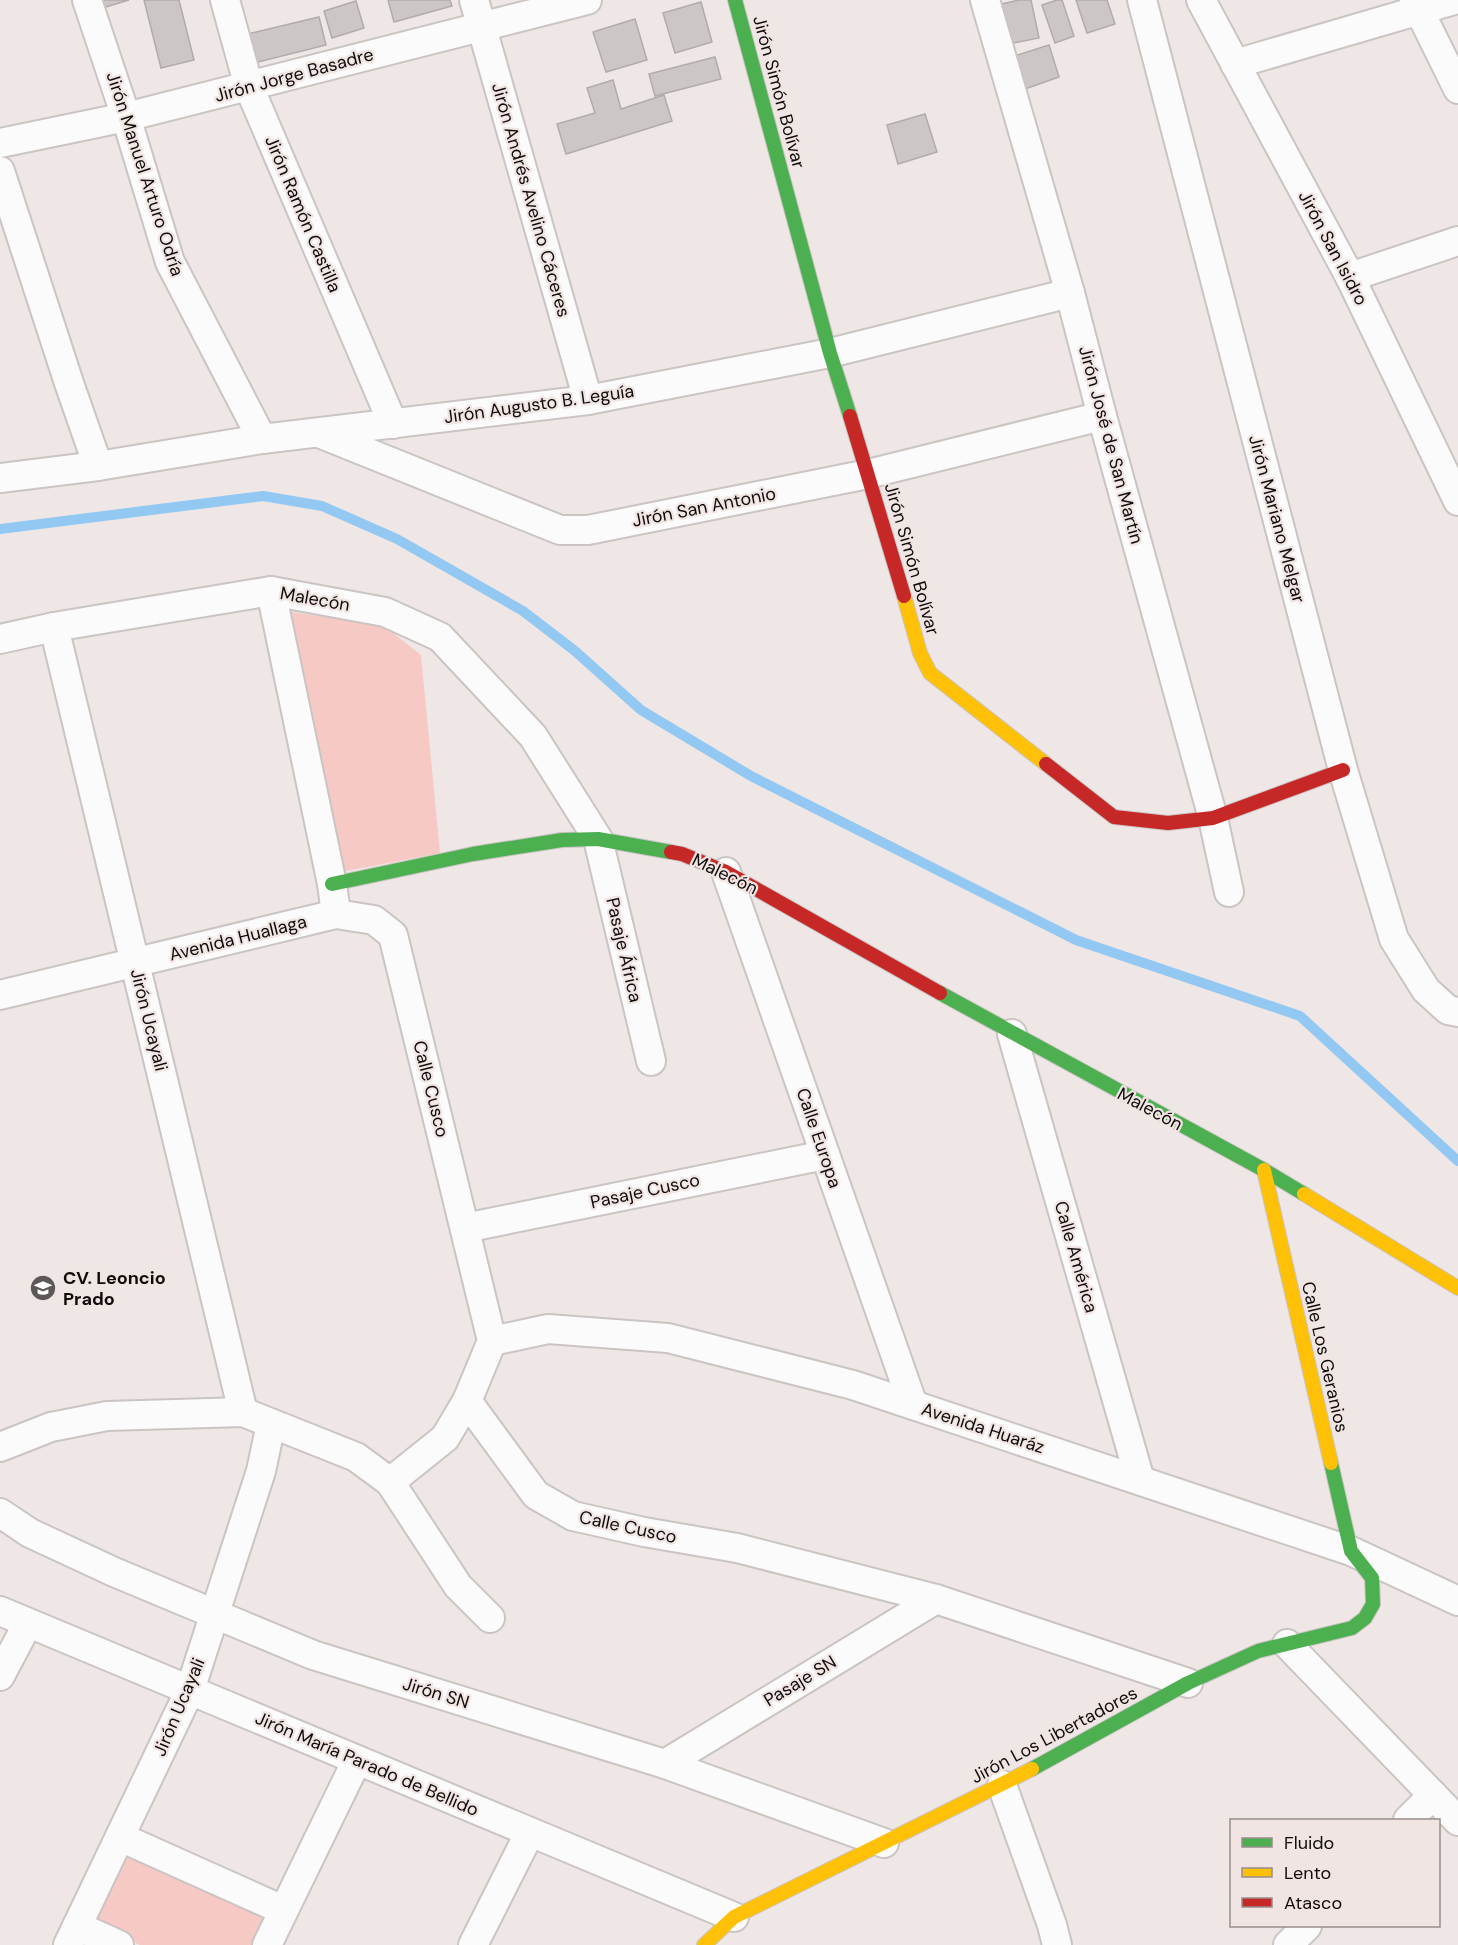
<svg xmlns="http://www.w3.org/2000/svg" width="1458" height="1945" font-family="'DM Sans',sans-serif">
<style>
.green{fill:#f6c9c5}
.lines{fill:none;stroke-linecap:round;stroke-linejoin:round}
.stream{stroke:#93c8f2;stroke-width:10}
.building{fill:#ccc7c6;stroke:#b1acab;stroke-width:1.5}
.street-casing{stroke:#cac4c3;stroke-width:32}
.fast-casing{stroke:#cac4c3;stroke-width:16}
.slow-casing{stroke:#cac4c3;stroke-width:16}
.jam-casing{stroke:#cac4c3;stroke-width:16}
.street{stroke:#fcfbfb;stroke-width:28}
.fast{stroke:#4caf50;stroke-width:14}
.slow{stroke:#ffc107;stroke-width:14}
.jam{stroke:#c62828;stroke-width:14}
.labels{text-anchor:middle;stroke-width:4.5;stroke-linejoin:round;paint-order:stroke}
.street-label{font-size:18px;fill:#0f0b0b;stroke:#f1e5e3}
.poi-label{font-size:18px;font-weight:bold;fill:#0f0b0b;stroke:#f1e5e3;text-anchor:start}
</style>
<rect width="100%" height="100%" fill="#eee7e6"/>
<!-- green -->
<g class="green">
<path d="M284,611l100,15 37,29 19,198 -104,20z"/>
<path d="M125,1849l144,66 -14,30h-115l-52,-24z"/>
</g>
<g class="lines">
<!-- stream -->
<path class="stream" d="M0,529l263,-33 59,10 75,33 126,72 52,40 66,59 110,66 325,164 224,76 158,145"/>
</g>
<!-- building -->
<g class="building">
<path d="M96,0h33l-30,9z"/>
<path d="M144,0h35l15,60 -33,8z"/>
<path d="M388,0h62l2,6 -58,16z"/>
<path d="M1019,0h12l8,38 -31,6 -7,-40z"/>
<path d="M1057,0h5l12,36 -19,7 -13,-38z"/>
<path d="M1076,0h31l8,24 -28,9z"/>
<path d="M356,1l8,27 -32,10 -8,-27z"/>
<path d="M701,2l11,40 -37,11 -12,-40z"/>
<path d="M319,17l7,28 -84,21 -7,-29z"/>
<path d="M635,19l12,41 -41,12 -13,-40z"/>
<path d="M1049,45l10,32 -37,13 -11,-33z"/>
<path d="M715,57l6,22 -66,17 -6,-22z"/>
<path d="M613,80l8,29 43,-14 8,26 -106,33 -9,-30 38,-11 -8,-25z"/>
<path d="M925,114l12,38 -39,12 -11,-39z"/>
</g>
<g class="lines">
<!-- street casing -->
<g class="street-casing">
<g id="street">
<path d="M87,0l39,117 44,145 92,177"/>
<path d="M225,0l24,87 144,337"/>
<path d="M474,0l114,400"/>
<path d="M985,0l85,293 32,123 111,402 16,74"/>
<path d="M1142,0l201,770 51,169 32,51 22,20 10,2"/>
<path d="M1201,0l149,277 108,224"/>
<path d="M1414,0l44,89"/>
<path d="M1235,64l219,-64"/>
<path d="M0,143l126,-26 461,-117"/>
<path d="M0,171l69,212 29,83"/>
<path d="M1350,277l108,-36"/>
<path d="M319,433l241,97h28l280,-56 234,-58"/>
<path d="M0,478l98,-12 164,-27 326,-39 242,-47 240,-60"/>
<path d="M271,591l61,293 3,22"/>
<path d="M54,627l189,785"/>
<path d="M0,639l54,-12 217,-36 114,21 55,25 93,99 65,103 53,222"/>
<path d="M726,872l187,533"/>
<path d="M0,995l336,-81 38,6 19,15 99,406 -25,60 -22,37 -55,44"/>
<path d="M1012,1034l128,446"/>
<path d="M465,1228l360,-73"/>
<path d="M492,1341l56,-12 120,9 185,47 498,166 107,50"/>
<path d="M467,1401l69,94 37,21 71,16 93,16 199,51 252,84"/>
<path d="M0,1447l51,-20 56,-11 136,-4 113,45 34,25 68,104 32,32"/>
<path d="M0,1513l30,20 84,39 199,83 352,109 219,79"/>
<path d="M0,1611l734,306"/>
<path d="M1287,1644l171,177"/>
<path d="M0,1676l28,-53"/>
<path d="M665,1764l271,-165"/>
<path d="M1002,1785l50,140 5,20"/>
<path d="M1408,1820l25,-25"/>
<path d="M120,1837l163,73"/>
<path d="M77,1926l42,19"/>
<path d="M68,1945l122,-255 71,-219 10,-47"/>
<path d="M267,1945l90,-185"/>
<path d="M473,1945l57,-113"/>
<path d="M1288,1945l19,-19"/>
</g>
</g>
<!-- fast casing -->
<g class="fast-casing">
<g id="fast">
<path d="M735,0l95,353 20,63"/>
<path d="M332,884l141,-30 89,-14 36,-1 73,13"/>
<path d="M940,993l324,177 40,24"/>
<path d="M1032,1769l156,-86 70,-32 94,-23 13,-10 8,-14 -1,-26 -21,-27 -20,-88"/>
</g>
</g>
<!-- slow casing -->
<g class="slow-casing">
<g id="slow">
<path d="M904,596l16,57 10,20 116,91"/>
<path d="M1264,1170l67,293"/>
<path d="M1304,1194l154,94"/>
<path d="M704,1945l30,-28 298,-148"/>
</g>
</g>
<!-- jam casing -->
<g class="jam-casing">
<g id="jam">
<path d="M850,416l54,180"/>
<path d="M1046,764l68,53 54,6 45,-5 130,-48"/>
<path d="M671,852l11,2 44,18 214,121"/>
</g>
</g>
<!-- street -->
<use href="#street" class="street"/>
<!-- fast -->
<use href="#fast" class="fast"/>
<!-- slow -->
<use href="#slow" class="slow"/>
<!-- jam -->
<use href="#jam" class="jam"/>
</g>
<!-- icons -->
<defs>
<g id="school-disc" transform="scale(1.35)"><circle r="9.5" fill="#5d5858" stroke="#f1e5e3"/><path d="M0-5L7-2L0 1L-7-2ZM-4 1L0 2.5L4 1V4Q0 6-4 4Z" fill="#fff"/></g>
</defs>
<g fill-rule="evenodd">
<use href="#school-disc" x="43" y="1288"/>
</g>
<g class="labels">
<!-- street labels -->
<g class="street-label">
<text transform="translate(294 75) rotate(-15)" y="6">Jirón Jorge Basadre</text>
<text transform="translate(779 92) rotate(75)" y="6">Jirón Simón Bolívar</text>
<text transform="translate(145 174) rotate(72)" y="6">Jirón Manuel Arturo Odría</text>
<text transform="translate(531 200) rotate(74)" y="6">Jirón Andrés Avelino Cáceres</text>
<text transform="translate(303 214) rotate(67)" y="6">Jirón Ramón Castilla</text>
<text transform="translate(1333 248) rotate(62)" y="6">Jirón San Isidro</text>
<text transform="translate(539 404) rotate(-8)" y="6">Jirón Augusto B. Leguía</text>
<text transform="translate(1111 445) rotate(75)" y="6">Jirón José de San Martín</text>
<text transform="translate(704 507) rotate(-11)" y="6">Jirón San Antonio</text>
<text transform="translate(1277 519) rotate(75)" y="6">Jirón Mariano Melgar</text>
<text transform="translate(912 559) rotate(74)" y="6">Jirón Simón Bolívar</text>
<text transform="translate(315 599) rotate(10)" y="6">Malecón</text>
<text transform="translate(725 874) rotate(26)" y="6">Malecón</text>
<text transform="translate(238 938) rotate(-14)" y="6">Avenida Huallaga</text>
<text transform="translate(624 950) rotate(77)" y="6">Pasaje África</text>
<text transform="translate(149 1020) rotate(76)" y="6">Jirón Ucayali</text>
<text transform="translate(431 1089) rotate(76)" y="6">Calle Cusco</text>
<text transform="translate(1150 1109) rotate(28)" y="6">Malecón</text>
<text transform="translate(819 1138) rotate(71)" y="6">Calle Europa</text>
<text transform="translate(645 1191) rotate(-12)" y="6">Pasaje Cusco</text>
<text transform="translate(1076 1257) rotate(74)" y="6">Calle América</text>
<text transform="translate(1325 1357) rotate(77)" y="6">Calle Los Geranios</text>
<text transform="translate(983 1428) rotate(18)" y="6">Avenida Huaráz</text>
<text transform="translate(628 1527) rotate(12)" y="6">Calle Cusco</text>
<text transform="translate(800 1681) rotate(-31)" y="6">Pasaje SN</text>
<text transform="translate(436 1693) rotate(17)" y="6">Jirón SN</text>
<text transform="translate(179 1707) rotate(-67)" y="6">Jirón Ucayali</text>
<text transform="translate(1054 1735) rotate(-28)" y="6">Jirón Los Libertadores</text>
<text transform="translate(367 1764) rotate(23)" y="6">Jirón María Parado de Bellido</text>
</g>
<!-- poi labels -->
<g class="poi-label">
<text x="63" y="1284">CV. Leoncio<tspan x="63" dy="21">Prado</tspan></text>
</g>
</g>
<!-- legend -->
<rect x="1230" y="1819" width="210" height="108" fill="#f1e5e3" stroke="#978e8d" stroke-width="1.5"/>
<rect x="1242" y="1838" width="30" height="9" fill="#4caf50" stroke="#978e8d" stroke-width="1.5"/>
<text x="1284" y="1849" font-size="18" fill="#0f0b0b">Fluido</text>
<rect x="1242" y="1868" width="30" height="9" fill="#ffc107" stroke="#978e8d" stroke-width="1.5"/>
<text x="1284" y="1879" font-size="18" fill="#0f0b0b">Lento</text>
<rect x="1242" y="1898" width="30" height="9" fill="#c62828" stroke="#978e8d" stroke-width="1.5"/>
<text x="1284" y="1909" font-size="18" fill="#0f0b0b">Atasco</text>
</svg>
